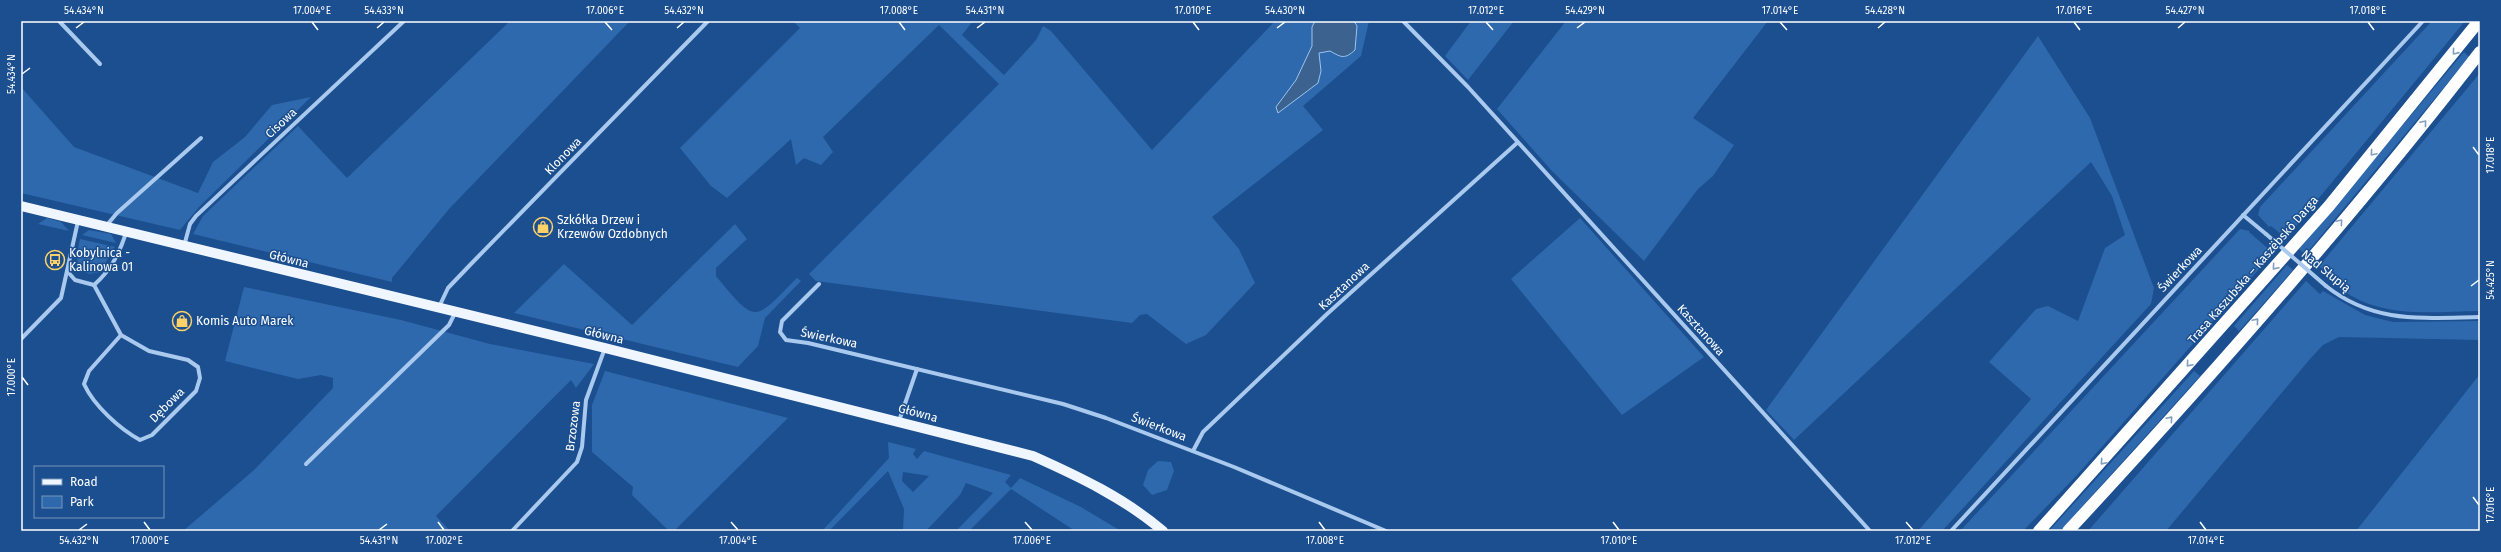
<svg xmlns="http://www.w3.org/2000/svg" width="2501" height="552" font-family="'Fira Sans',sans-serif">
<style>
.green{fill:#2e69ad;fill-rule:evenodd}
.water{fill:#3c6290;stroke:#9cc4f0}
.lines{fill:none;stroke-linecap:round;stroke-linejoin:round}
.street{stroke:#a9c9ee;stroke-width:4}
.primary{stroke:#f0f6ff;stroke-width:10}
.highway{stroke:#fff;stroke-width:12}
.street-bridge{stroke:#a9c9ee;stroke-width:4}
.oneway{stroke:#829ec1}
.ticks{fill:none;stroke:#fff;stroke-width:1.5}
.labels{text-anchor:middle;stroke-width:3;stroke-linejoin:round;paint-order:stroke}
.street-label{font-size:12px;fill:#fff;stroke:#1b4f8f}
.poi-label{font-size:12px;fill:#fff;stroke:#1b4f8f;text-anchor:start}
.neatline{fill:none;stroke:#fff;stroke-width:1.5}
.ticks-label{font-size:10px;text-anchor:middle;fill:#fff}
</style>
<rect width="100%" height="100%" fill="#1b4f8f"/>
<!-- green -->
<g class="green">
<path d="M510,21h120l-181,188 -57,69v4l-199,-48 10,-18 95,-90 49,52z"/>
<path d="M793,21h180l-11,14 42,40 32,-35 7,-14 8,5 101,119 123,-129h94l-8,35 -58,50 20,24 -111,87 27,32 16,34 -49,52 -20,9 -39,-30 -7,1 -8,8 -316,-42 -7,-7 190,-190 -60,-59 -116,112 10,15 -12,13 -17,-7 -8,7 -5,-26 -64,59 -16,-12 -31,-38 120,-120z"/>
<path d="M1471,21h43l-46,59 -23,-24z"/>
<path d="M1566,21h202l-75,97 41,27 -21,31 -15,13 -54,72 -92,-90 -55,-62z"/>
<path d="M2432,21h33l-179,217 -15,-12 -2,1 -11,-12 2,-8z"/>
<path d="M2038,36l52,82 64,170 -3,16 -209,227h-24l113,-132 -42,-37 47,-53 12,-3 30,15 27,-73 20,-13 -13,-39 -21,-34 -297,278 -28,-30z"/>
<path d="M2464,52l5,5 -164,198 -6,-6z"/>
<path d="M2480,73v238c-56,1 -103,9 -149,-29l2,-3 -14,-13z"/>
<path d="M21,87l53,60 124,46 15,-31 32,-25 27,-32 39,-8 -112,110 -19,23 -159,-37z"/>
<path d="M47,218l14,4 8,9 -31,-7z"/>
<path d="M1580,218l124,139 -82,58 -111,-136z"/>
<path d="M735,224l12,15 -31,29v8c41,50 38,45 81,2l4,3 -36,37 -7,28 -20,21 -224,-54 50,-49 68,61z"/>
<path d="M2240,229l10,2 -1,1 24,21 -195,221 -55,57h-63z"/>
<path d="M89,230l22,4 5,9 -34,-8z"/>
<path d="M80,239l35,8 -15,25 -11,2c-16,-7 -12,-21 -9,-35z"/>
<path d="M2287,265l6,5 -54,61 -5,-5z"/>
<path d="M2306,281l14,13 3,-3 42,24 28,7 87,-1v19l-141,-3 -16,8 -13,14 -144,172h-78z"/>
<path d="M244,287l157,33 89,24 104,20 -18,24 -5,-8 -135,136 14,15h-267l71,-61 79,-82v-10l-12,-3 -23,4 -73,-18z"/>
<path d="M605,371l183,47 -114,113h-5l-37,-36 1,-8 -41,-35v-47z"/>
<path d="M2194,371l6,5 -140,155h-11z"/>
<path d="M2480,374v157h-124z"/>
<path d="M888,442l28,7 -3,5 4,5 7,-8 87,24 -6,7 6,6 9,-10 61,29 40,24h-46l-64,-42 -42,42h-13l37,-38 -27,-10 -6,12 -34,36h-23l1,-22 -16,-38 -59,60h-7l67,-73zM903,472l26,4 -16,16 -11,-11z"/>
<path d="M1158,461l13,1 3,9 -7,19 -15,5 -9,-10 5,-15z"/>
</g>
<!-- water -->
<path class="water" d="M1315,21h39l3,5 -2,24c-10,9 -13,8 -25,1l-11,2 2,18 -3,12 -40,30 -2,-6 20,-27 16,-34v-19z"/>
<g class="lines">
<!-- street -->
<g class="street">
<path d="M59,21l41,43"/>
<path d="M1403,21l65,66 402,444"/>
<path d="M2243,215l23,19"/>
<path d="M107,225l10,-12 84,-75"/>
<path d="M184,246l6,-22 6,-8 208,-195"/>
<path d="M68,272l7,8 19,5"/>
<path d="M819,284l-37,37 -2,11 6,8 22,3 255,61 43,14 128,49 152,64"/>
<path d="M94,285l27,50 28,16 39,9 10,7 2,11 -4,13 -44,44 -12,5c-20,-11 -46,-34 -56,-56l5,-13 32,-36"/>
<path d="M94,285c17,-15 25,-31 32,-52"/>
<path d="M2326,286c48,38 96,32 154,31"/>
<path d="M439,307l9,-19 22,-23 238,-244"/>
<path d="M21,339l40,-41 17,-77"/>
<path d="M899,421l18,-52"/>
<path d="M1193,451l10,-19 124,-118 190,-171"/>
<path d="M306,464l143,-139 6,-12"/>
<path d="M512,531l65,-69 5,-15 4,-47 19,-52"/>
<path d="M1951,531l472,-510"/>
</g>
<!-- primary -->
<path class="primary" d="M21,206l584,142 428,108c47,21 91,42 130,75"/>
<!-- highway -->
<g class="highway">
<path d="M2039,531l290,-325 150,-185"/>
<path d="M2068,531c143,-154 283,-312 412,-479"/>
</g>
<!-- street-bridge -->
<path class="street-bridge" d="M2266,234l60,52"/>
</g>
<!-- one-way arrows -->
<defs><path id="oneway-chevron" d="M-2-3.5L2.5 0L-2 3.5" fill="none" stroke-width="1.6" stroke-linecap="round" stroke-linejoin="round"/></defs>
<g class="oneway">
<use href="#oneway-chevron" transform="translate(2455 52) rotate(129)"/>
<use href="#oneway-chevron" transform="translate(2424 123) rotate(-50)"/>
<use href="#oneway-chevron" transform="translate(2373 153) rotate(130)"/>
<use href="#oneway-chevron" transform="translate(2340 222) rotate(-50)"/>
<use href="#oneway-chevron" transform="translate(2275 267) rotate(131)"/>
<use href="#oneway-chevron" transform="translate(2256 321) rotate(-49)"/>
<use href="#oneway-chevron" transform="translate(2189 364) rotate(131)"/>
<use href="#oneway-chevron" transform="translate(2170 419) rotate(-49)"/>
<use href="#oneway-chevron" transform="translate(2103 462) rotate(131)"/>
</g>
<!-- ticks -->
<path class="ticks" d="M312,22l6,8M605,22l7,8M899,22l6,8M1193,22l6,8M1486,22l7,8M1780,22l7,8M2074,22l6,8M2368,22l6,8M76,28l8,-6M377,28l7,-6M677,28l7,-6M977,28l8,-6M1277,28l8,-6M1577,28l8,-6M1878,28l7,-6M2178,28l7,-6M22,74l8,-6M2473,147l6,8M2471,286l8,-6M22,377l6,8M2473,497l6,8M144,522l6,8M438,522l6,8M731,522l7,8M1025,522l7,8M1319,522l6,8M1613,522l6,8M1906,522l7,8M2200,522l6,8M79,530l8,-6M379,530l8,-6"/>
<!-- icons -->
<defs>
<g id="shop-ring" transform="scale(1)"><circle r="9.5" fill="#1b4f8f" stroke="#ffd166" stroke-width="1.5"/><path d="M-5-2.5h2.3a2.7 3.5 0 0 1 5.4 0H5L5.5 6h-11ZM-1.5-2.5h3a1.5 2.3 0 0 0-3 0Z" fill="#ffd166"/></g>
<g id="bus-ring" transform="scale(1)"><circle r="9.5" fill="#1b4f8f" stroke="#ffd166" stroke-width="1.5"/><path d="M-5-6H5V4H4V6H2V4H-2V6H-4V4H-5ZM-3.5-4V0h7V-4ZM-3.5 1.2v1.5H-2V1.2ZM2 1.2v1.5H3.5V1.2Z" fill="#ffd166"/></g>
</defs>
<g fill-rule="evenodd">
<use href="#shop-ring" x="543" y="227"/>
<use href="#bus-ring" x="55" y="260"/>
<use href="#shop-ring" x="182" y="321"/>
</g>
<g class="labels">
<!-- street labels -->
<g class="street-label">
<text transform="translate(281 123) rotate(-43)" y="4">Cisowa</text>
<text transform="translate(563 156) rotate(-46)" y="4">Klonowa</text>
<text transform="translate(289 259) rotate(14)" y="4">Główna</text>
<text transform="translate(2180 269) rotate(-47)" y="4">Świerkowa</text>
<text transform="translate(2253 270) rotate(-49)" y="4">Trasa Kaszubska – Kaszëbskô Darga</text>
<text transform="translate(2326 271) rotate(39)" y="4">Nad Słupią</text>
<text transform="translate(1344 286) rotate(-43)" y="4">Kasztanowa</text>
<text transform="translate(1701 330) rotate(48)" y="4">Kasztanowa</text>
<text transform="translate(604 335) rotate(14)" y="4">Główna</text>
<text transform="translate(829 338) rotate(12)" y="4">Świerkowa</text>
<text transform="translate(167 405) rotate(-45)" y="4">Dębowa</text>
<text transform="translate(918 413) rotate(15)" y="4">Główna</text>
<text transform="translate(573 426) rotate(-83)" y="4">Brzozowa</text>
<text transform="translate(1159 427) rotate(21)" y="4">Świerkowa</text>
</g>
<!-- poi labels -->
<g class="poi-label">
<text x="557" y="224">Szkółka Drzew i<tspan x="557" dy="14">Krzewów Ozdobnych</tspan></text>
<text x="69" y="257">Kobylnica -<tspan x="69" dy="14">Kalinowa 01</tspan></text>
<text x="196" y="325">Komis Auto Marek</text>
</g>
</g>
<!-- border -->
<rect width="2501" height="552" fill="none" stroke="#1b4f8f" stroke-width="44"/>
<!-- legend -->
<rect x="34" y="466" width="130" height="52" fill="#1b4f8f" stroke="#7695bc"/>
<rect x="42" y="479" width="20" height="6" fill="#f0f6ff" stroke="#7695bc"/>
<text x="70" y="486" font-size="12" fill="#ffffff">Road</text>
<rect x="42" y="496" width="20" height="12" fill="#2e69ad" stroke="#7695bc"/>
<text x="70" y="506" font-size="12" fill="#ffffff">Park</text>
<rect x="22" y="22" width="2457" height="508" class="neatline"/>
<g class="ticks-label">
<text x="84" y="14">54.434°N</text>
<text x="312" y="14">17.004°E</text>
<text x="384" y="14">54.433°N</text>
<text x="605" y="14">17.006°E</text>
<text x="684" y="14">54.432°N</text>
<text x="899" y="14">17.008°E</text>
<text x="985" y="14">54.431°N</text>
<text x="1193" y="14">17.010°E</text>
<text x="1285" y="14">54.430°N</text>
<text x="1486" y="14">17.012°E</text>
<text x="1585" y="14">54.429°N</text>
<text x="1780" y="14">17.014°E</text>
<text x="1885" y="14">54.428°N</text>
<text x="2074" y="14">17.016°E</text>
<text x="2185" y="14">54.427°N</text>
<text x="2368" y="14">17.018°E</text>
<text transform="translate(11 74) rotate(-90)" y="4">54.434°N</text>
<text transform="translate(2490 155) rotate(-90)" y="4">17.018°E</text>
<text transform="translate(2490 280) rotate(-90)" y="4">54.425°N</text>
<text transform="translate(11 377) rotate(-90)" y="4">17.000°E</text>
<text transform="translate(2490 505) rotate(-90)" y="4">17.016°E</text>
<text x="79" y="544">54.432°N</text>
<text x="150" y="544">17.000°E</text>
<text x="379" y="544">54.431°N</text>
<text x="444" y="544">17.002°E</text>
<text x="738" y="544">17.004°E</text>
<text x="1032" y="544">17.006°E</text>
<text x="1325" y="544">17.008°E</text>
<text x="1619" y="544">17.010°E</text>
<text x="1913" y="544">17.012°E</text>
<text x="2206" y="544">17.014°E</text>
</g>
</svg>
